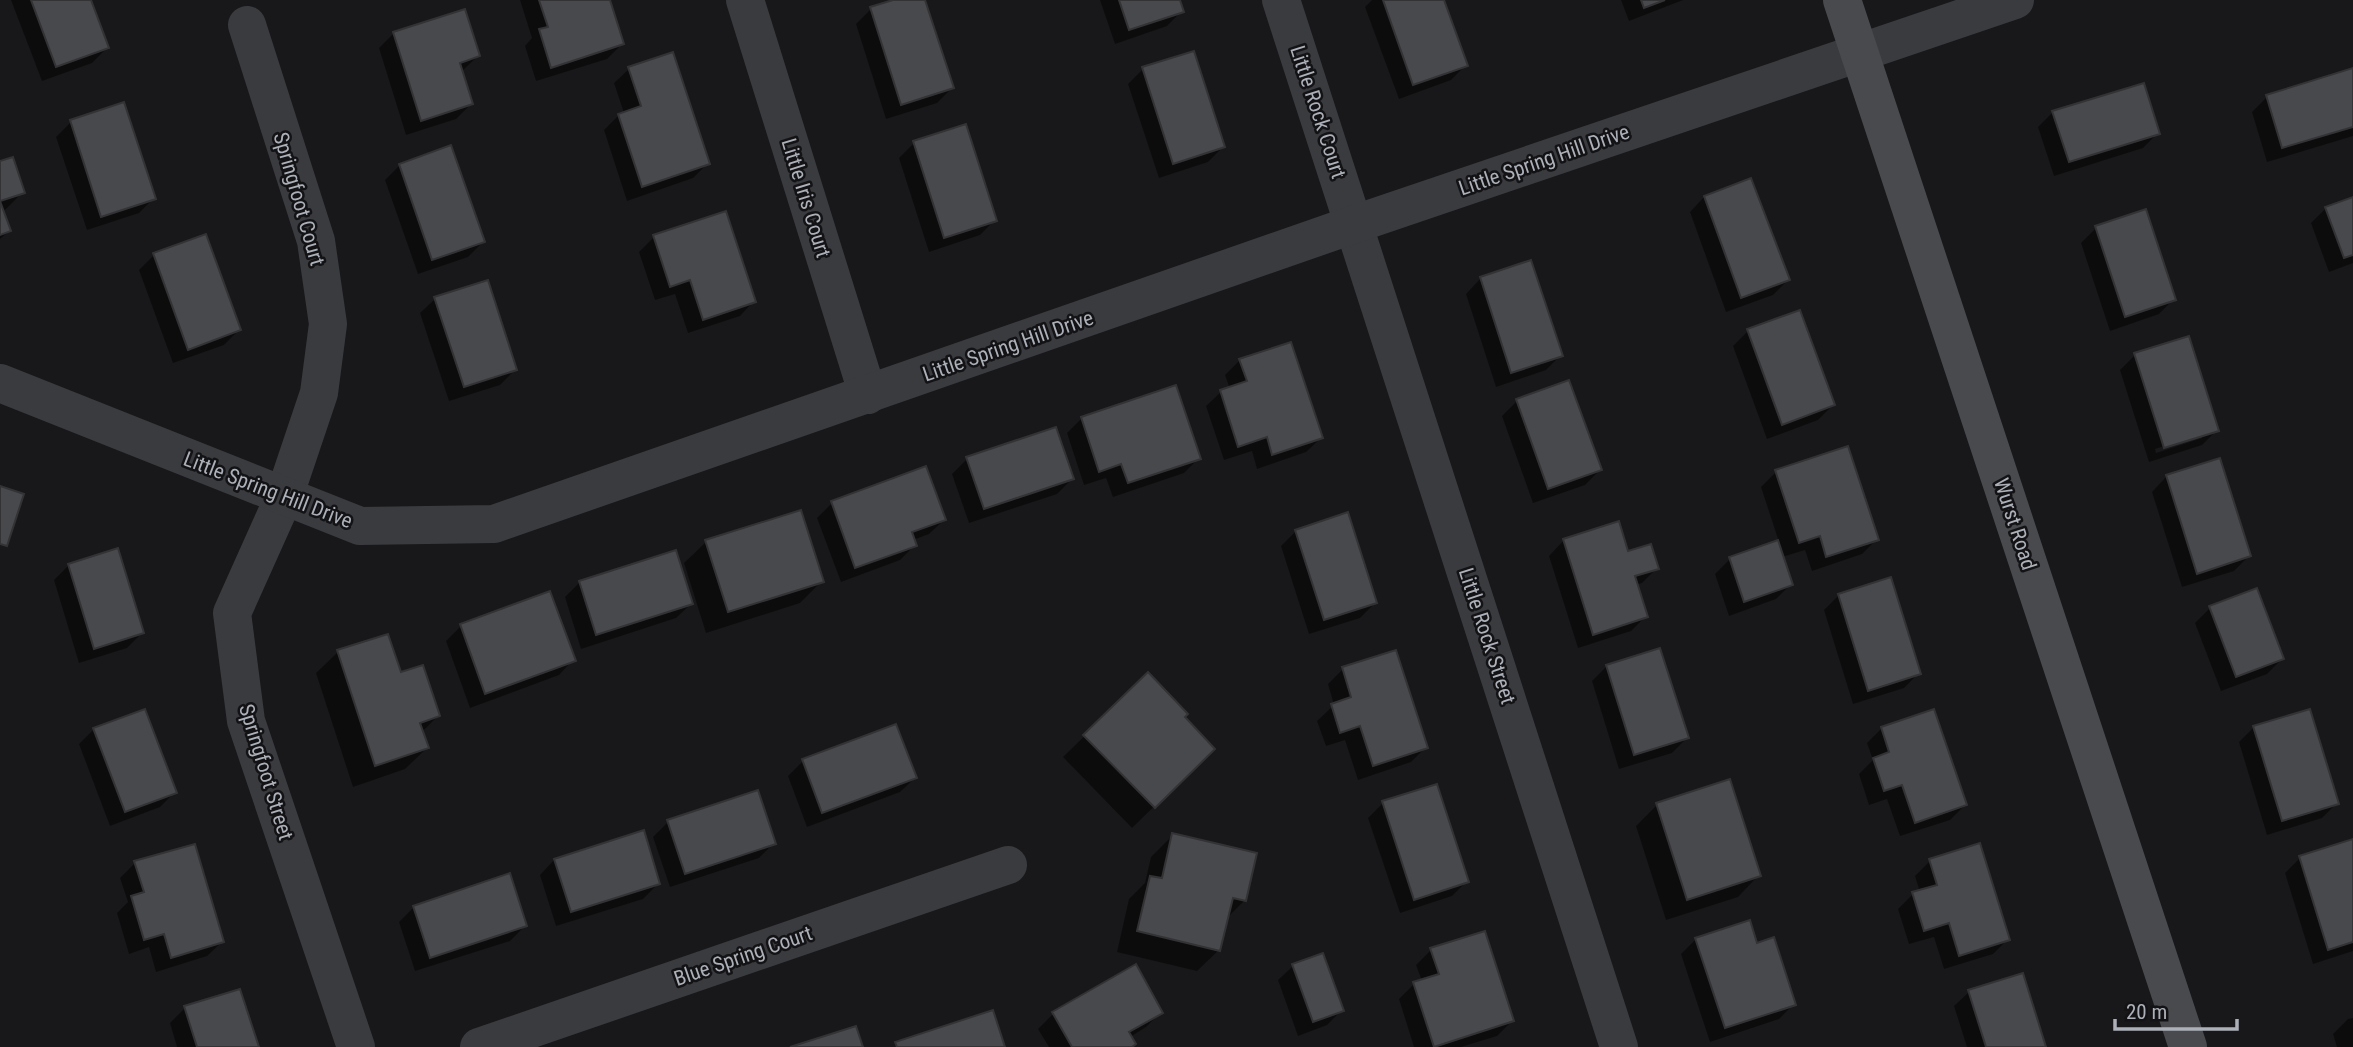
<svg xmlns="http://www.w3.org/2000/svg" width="2353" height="1047" font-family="'Roboto Condensed',sans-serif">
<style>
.shadow{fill:#0007;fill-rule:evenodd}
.building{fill:#48494c;stroke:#333336;stroke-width:2}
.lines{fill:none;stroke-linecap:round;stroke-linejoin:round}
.street{stroke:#3a3b3f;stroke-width:38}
.secondary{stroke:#484a4e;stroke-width:38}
.labels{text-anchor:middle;stroke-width:5;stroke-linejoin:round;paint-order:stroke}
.street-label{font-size:21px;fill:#acb0b8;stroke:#131315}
</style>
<rect width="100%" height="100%" fill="#18181a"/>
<!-- shadow -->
<g class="shadow">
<path d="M11,0h78l18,48 -15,15 -50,18z"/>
<path d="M520,0h88l14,44 -15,15 -71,22 -11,-35 7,-8z"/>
<path d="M898,0h25l29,88 -15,15 -51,16 -30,-95 15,-15z"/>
<path d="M1100,0h78l4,11 -15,15 -52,18z"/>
<path d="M1372,0h70l24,65 -15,15 -52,19 -34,-92z"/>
<path d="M1621,0h62l-54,21z"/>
<path d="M394,33l84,23 -17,16 10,32 -15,15 -50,16 -27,-87z"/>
<path d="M629,69l79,94 -15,15 -66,23 -23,-71 15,-15 5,-2 -10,-30z"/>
<path d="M1143,69l80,78 -15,15 -49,16 -31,-94z"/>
<path d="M2353,70v66l-86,26 -15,-50 15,-15z"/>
<path d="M2053,112l105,21 -15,15 -89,28 -16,-49z"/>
<path d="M71,122l83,76 -15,15 -52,17 -31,-93z"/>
<path d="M914,143l81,77 -15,15 -51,17 -30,-94z"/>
<path d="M0,163l23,29 -21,21 7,18 -9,8z"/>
<path d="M400,165l83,77 -15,15 -50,17 -33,-94z"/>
<path d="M1704,197l84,83 -15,15 -47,17 -36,-100z"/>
<path d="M2353,198v65l-24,9 -18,-49 15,-15z"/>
<path d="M2096,228l78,71 -15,15 -49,17 -29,-88z"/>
<path d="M654,237l100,64 -14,15 -52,17 -13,-39 -20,6 -16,-48z"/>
<path d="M154,255l85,75 -15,15 -51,18 -34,-93z"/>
<path d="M1530,262l31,93 -15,15 -50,17 -30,-93 14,-15z"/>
<path d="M435,299l80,71 -15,15 -51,16 -29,-88z"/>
<path d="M1799,312l34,93 -15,15 -51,19 -34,-93 15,-15z"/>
<path d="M2135,355l82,75 -15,15 -53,17 -29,-92zM2202,434v4l-46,15 -1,-4z"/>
<path d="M1240,360l81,78 -15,14 -49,17 -5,-18 -28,9 -18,-54 15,-14 9,-3 -5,-14z"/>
<path d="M1517,401l83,69 -15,15 -52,18 -31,-87z"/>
<path d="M1082,418l117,40 -15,15 -71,24 -7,-19 -22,7 -17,-52z"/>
<path d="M967,459l105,20 -15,15 -88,29 -17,-49z"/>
<path d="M2218,461l31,95 -15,15 -52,16 -30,-95 14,-15z"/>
<path d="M1776,472l101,67 -15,15 -50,17 -7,-21 -23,7 9,27 -15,15 -47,17 -14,-42 15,-15 49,-17 -18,-55z"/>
<path d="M832,503l112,17 -15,14 -16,6 2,5 -15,15 -59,22 -24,-64z"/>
<path d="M800,512l22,69 -22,22 -94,30 -22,-70 22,-21z"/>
<path d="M1618,523l9,30 30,15 -15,15 -6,2 10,31 -15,15 -53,17 -29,-92 14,-15z"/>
<path d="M1296,531l79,72 -15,15 -51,16 -28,-88z"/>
<path d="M69,565l73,68 -15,15 -48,15 -25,-83z"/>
<path d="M580,582l111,22 -15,14 -95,31 -16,-52z"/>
<path d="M1839,595l80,78 -15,15 -51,16 -29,-94z"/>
<path d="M2210,608l72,51 -15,15 -46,17 -26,-68z"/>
<path d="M461,626l112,34 -14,15 -89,33 -24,-67z"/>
<path d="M338,652l62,22 38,42 -16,16 5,16 -22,21 -52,18 -37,-114z"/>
<path d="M1607,666l80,72 -15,15 -53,16 -27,-88z"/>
<path d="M1343,669l83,78 -15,15 -53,18 -13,-40 -19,6 -9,-25 17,-16 -6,-21z"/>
<path d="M1148,674l34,43 31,32 -81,79 -69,-71z"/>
<path d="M895,726l20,52 -15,14 -93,35 -19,-51 15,-15z"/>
<path d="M2254,727l83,76 -15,15 -55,17 -28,-93z"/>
<path d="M1882,728l83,77 -15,15 -50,16 -13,-37 -18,6 -10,-31 14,-14 -6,-17z"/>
<path d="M94,729l81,63 -15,15 -50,19 -31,-82z"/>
<path d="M1383,803l84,78 -15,15 -52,17 -32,-95z"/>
<path d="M1657,805l102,70 -21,22 -72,23 -30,-94z"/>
<path d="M668,822l106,21 -15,15 -89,29 -17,-50z"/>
<path d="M1173,835l72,65 -19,19 -7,31 -22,21 -80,-19 12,-53 16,-16 6,-26z"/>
<path d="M2353,846v105l-40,13 -28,-91 15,-15z"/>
<path d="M554,860l104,24 -15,15 -87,27 -16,-51z"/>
<path d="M1930,861l78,78 -15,15 -49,15 -10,-32 -25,7 -11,-35 15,-15 7,-2 -5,-16z"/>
<path d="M135,863l87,79 -15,14 -51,16 -7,-25 -20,7 -12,-41 11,-11 -8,-24z"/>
<path d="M414,907l111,19 -15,15 -95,30 -16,-49z"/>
<path d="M1696,939l60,6 38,59 -15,15 -69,23 -29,-88z"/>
<path d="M1431,950l81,71 -15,15 -36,11h-47l-15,-48 15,-15 8,-3 -6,-16z"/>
<path d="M1293,966l49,44 -15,15 -29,11 -20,-56z"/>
<path d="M1969,992l75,55h-77l-13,-41z"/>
<path d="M185,1008l72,39h-80l-7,-24z"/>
<path d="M1161,1012l-15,15 -16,10 1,10h-82l-11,-18 15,-15z"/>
<path d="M2353,1018v29h-16l-4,-13 15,-15z"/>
</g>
<!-- building -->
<g class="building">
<path d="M31,0h60l18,48 -53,19z"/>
<path d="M539,0h71l14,44 -73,24 -12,-39 9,-2z"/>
<path d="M893,0h32l29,88 -53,17 -31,-98z"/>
<path d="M1119,0h61l4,12 -55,18z"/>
<path d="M1383,0h61l24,66 -55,19z"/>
<path d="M1641,0h24l-21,8z"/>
<path d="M465,9l15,47 -20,7 13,41 -52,17 -28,-89z"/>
<path d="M1194,51l31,96 -52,17 -31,-97z"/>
<path d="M673,52l37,112 -68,23 -24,-73 23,-8 -13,-39z"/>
<path d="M2353,68v59l-71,21 -16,-53z"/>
<path d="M2144,83l16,51 -91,28 -17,-51z"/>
<path d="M124,102l32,97 -55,18 -31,-97z"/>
<path d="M966,124l31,97 -53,17 -31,-97z"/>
<path d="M451,145l34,97 -53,18 -33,-96z"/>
<path d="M13,157l12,36 -25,8 11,30 -11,4v-74z"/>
<path d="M1751,178l39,102 -49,18 -37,-102z"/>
<path d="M2353,197v58l-9,3 -19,-51z"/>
<path d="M2146,209l30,91 -51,17 -30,-91z"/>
<path d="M726,211l30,91 -53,18 -13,-40 -20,7 -17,-52z"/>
<path d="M206,234l35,96 -53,20 -35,-97z"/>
<path d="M1531,260l32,96 -52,17 -31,-96z"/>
<path d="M488,280l29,90 -53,17 -30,-90z"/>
<path d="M1800,310l35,95 -53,20 -35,-96z"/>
<path d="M2189,336l30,95 -55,17 -30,-95z"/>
<path d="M1291,342l32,96 -51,17 -5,-18 -29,10 -18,-57 27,-9 -8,-22z"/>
<path d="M1569,380l33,90 -54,19 -32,-90z"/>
<path d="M1176,385l25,74 -73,24 -7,-19 -22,8 -18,-55z"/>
<path d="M1056,427l18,52 -90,30 -18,-52z"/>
<path d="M1848,446l31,94 -53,17 -6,-21 -21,7 -24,-73z"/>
<path d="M2220,458l31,98 -54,18 -31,-99z"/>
<path d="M926,466l20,54 -34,12 5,14 -62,22 -24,-67z"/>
<path d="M0,486l24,8 -17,52 -7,-2z"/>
<path d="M801,510l23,72 -96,30 -23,-72z"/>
<path d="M1348,512l29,91 -53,17 -29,-90z"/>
<path d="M1619,521l9,30 23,-7 8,25 -24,7 13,41 -55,18 -30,-96z"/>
<path d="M1778,540l15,45 -49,17 -15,-45z"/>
<path d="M118,548l26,85 -50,16 -26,-85z"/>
<path d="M676,550l17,54 -97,31 -17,-54z"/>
<path d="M1891,577l30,97 -53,17 -30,-97z"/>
<path d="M2257,588l27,71 -48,18 -27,-71z"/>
<path d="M550,591l26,70 -91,33 -25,-70z"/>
<path d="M388,634l13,38 22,-7 17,51 -20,7 9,25 -54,18 -38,-116z"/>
<path d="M1660,648l29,90 -55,17 -28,-90z"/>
<path d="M1396,650l32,98 -55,18 -13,-40 -20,7 -9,-29 20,-7 -9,-30z"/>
<path d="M1148,672l40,42 -3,3 30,32 -60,59 -72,-73z"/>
<path d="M145,709l32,84 -52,19 -32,-84z"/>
<path d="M1934,709l33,96 -52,18 -13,-38 -18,6 -11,-33 16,-6 -8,-25z"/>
<path d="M2310,709l29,95 -57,17 -29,-95z"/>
<path d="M896,724l21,54 -95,35 -20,-54z"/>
<path d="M1730,779l31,97 -74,24 -31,-97z"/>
<path d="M1437,784l32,98 -55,18 -32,-99z"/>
<path d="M758,790l18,54 -91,30 -18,-54z"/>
<path d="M644,830l16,54 -89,28 -17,-53z"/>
<path d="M1172,833l85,20 -11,48 -13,-3 -13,53 -83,-20 13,-55 12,2z"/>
<path d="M2353,839v103l-25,8 -29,-94z"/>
<path d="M1980,843l30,97 -51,16 -10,-33 -25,8 -12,-39 25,-7 -8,-26z"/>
<path d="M195,844l29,98 -53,16 -7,-24 -20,6 -13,-44 13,-4 -10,-31z"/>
<path d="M510,873l17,53 -97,32 -17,-52z"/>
<path d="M1750,920l7,23 17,-6 22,68 -71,23 -30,-90z"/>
<path d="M1485,931l29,90 -80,26 -21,-65 26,-8 -9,-26z"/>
<path d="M1323,953l21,58 -31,11 -21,-58z"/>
<path d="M1136,964l27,49 -34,19 7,12 -4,3h-60l-20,-35z"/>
<path d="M2023,973l23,74h-60l-18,-57z"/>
<path d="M240,989l19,58h-62l-13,-41z"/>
<path d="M993,1010l12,37h-108l-2,-5z"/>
<path d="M856,1026l7,21h-73z"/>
</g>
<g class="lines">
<!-- street -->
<g class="street">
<path d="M745,0l123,395"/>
<path d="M1281,0l338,1047"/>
<path d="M247,25l69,216 12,83 -9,69 -35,104 -52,116 14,108 110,326"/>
<path d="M0,383l360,143 134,-2 861,-300 660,-224"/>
<path d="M479,1047l529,-182"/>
</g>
<!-- secondary -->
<path class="secondary" d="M1842,0l346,1047"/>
</g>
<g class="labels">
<!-- street labels -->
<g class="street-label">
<text transform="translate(1318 112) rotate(72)" y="7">Little Rock Court</text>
<text transform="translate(1544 160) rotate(-19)" y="7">Little Spring Hill Drive</text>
<text transform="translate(806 198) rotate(73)" y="7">Little Iris Court</text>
<text transform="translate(299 199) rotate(74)" y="7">Springfoot Court</text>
<text transform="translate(1008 346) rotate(-19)" y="7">Little Spring Hill Drive</text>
<text transform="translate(268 490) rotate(21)" y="7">Little Spring Hill Drive</text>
<text transform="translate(2015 524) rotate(72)" y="7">Wurst Road</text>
<text transform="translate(1487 636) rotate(72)" y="7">Little Rock Street</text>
<text transform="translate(266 772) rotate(73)" y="7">Springfoot Street</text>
<text transform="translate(743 956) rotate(-19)" y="7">Blue Spring Court</text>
</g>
</g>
<!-- scale -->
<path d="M2115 1019v10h122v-10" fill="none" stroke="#acb0b8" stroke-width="3.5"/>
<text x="2126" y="1019" font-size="21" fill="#acb0b8" stroke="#131315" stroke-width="5" paint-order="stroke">20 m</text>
</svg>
